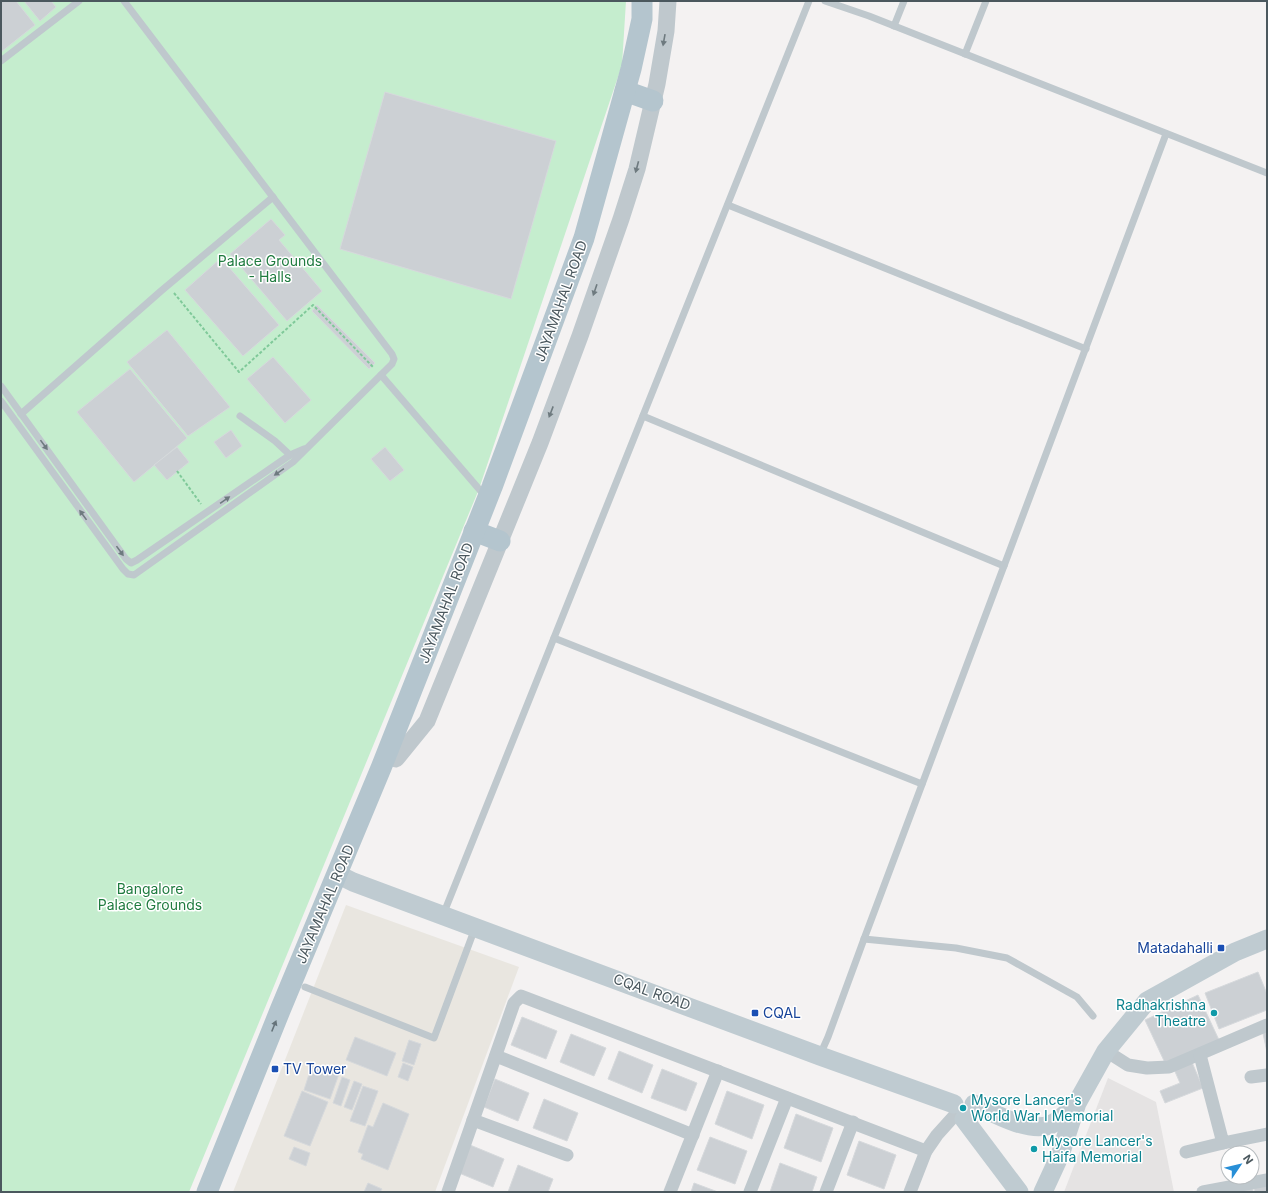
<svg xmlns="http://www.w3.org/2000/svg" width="1268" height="1193" font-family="Inter,sans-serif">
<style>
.commercial{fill:#e9e6e0}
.education{fill:#e5e3e3}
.green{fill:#c5edce}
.building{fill:#ccd0d4;stroke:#d6d9dc}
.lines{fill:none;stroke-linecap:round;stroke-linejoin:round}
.path{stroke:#7fc999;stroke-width:2;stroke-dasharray:3 2;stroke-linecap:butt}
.service{stroke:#bfc8cd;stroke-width:7}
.minor{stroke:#bfc8cd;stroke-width:13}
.tertiary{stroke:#bfc8cd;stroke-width:17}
.secondary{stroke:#bfcbd1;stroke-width:19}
.primary{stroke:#b4c5ce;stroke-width:21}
.oneway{fill:#6e7a7f}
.oneway2{fill:#65737a}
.transit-dot{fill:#1a4fb4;stroke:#fff;stroke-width:1.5}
.culture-dot{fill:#0f9aa8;stroke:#fff;stroke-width:1.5}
.labels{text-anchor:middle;stroke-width:3;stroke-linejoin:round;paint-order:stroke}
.park-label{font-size:14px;fill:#1f7b3f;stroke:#fff}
.street-label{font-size:14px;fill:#4b585e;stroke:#fff}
.transit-label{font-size:14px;fill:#164399;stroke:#fff;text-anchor:start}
.culture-label{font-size:14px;fill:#0d838f;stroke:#fff;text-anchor:start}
</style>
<rect width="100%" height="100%" fill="#f4f2f2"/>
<!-- commercial -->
<path class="commercial" d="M346,905l173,62 -84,225h-202z"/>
<!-- education -->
<path class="education" d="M1108,1078l48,24 18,90h-110z"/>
<!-- green -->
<path class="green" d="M1,1h625l-4,64 -143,424 -290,703h-188z"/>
<!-- building -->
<g class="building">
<path d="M1,1h15l19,24 -34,27z"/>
<path d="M24,1h27l5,6 -16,14z"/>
<path d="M385,92l171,49 -45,158 -171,-50z"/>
<path d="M271,219l14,16 -6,5 43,51 -35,30 -57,-67z"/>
<path d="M221,258l58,67 -36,31 -58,-66z"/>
<path d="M317,305l58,58 -6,6 -57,-58z"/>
<path d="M167,330l63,77 -42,29 -61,-74z"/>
<path d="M273,357l38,43 -26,23 -38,-44z"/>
<path d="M130,369l57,69 -53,44 -57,-70z"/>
<path d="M231,430l11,16 -16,12 -12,-16z"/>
<path d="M177,447l12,15 -22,18 -13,-15z"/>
<path d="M385,447l19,23 -14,11 -19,-22z"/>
<path d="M1258,972l9,22v16l-48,19 -14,-36z"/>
<path d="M1198,995l21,45 -53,25 -21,-45z"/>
<path d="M522,1017l35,14 -11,28 -35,-14z"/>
<path d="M1267,1028v24l-5,-23z"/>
<path d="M571,1034l35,14 -12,28 -34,-14z"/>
<path d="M355,1037l41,16 -9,23 -41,-16z"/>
<path d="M409,1040l12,4 -7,21 -12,-4z"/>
<path d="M619,1051l34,14 -11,28 -34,-14z"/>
<path d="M1191,1060l12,28 -38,15 -5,-12 20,-8 -7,-16z"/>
<path d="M403,1063l10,4 -5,14 -10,-4z"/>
<path d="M312,1065l27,9 -9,25 -26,-9z"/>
<path d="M662,1069l35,14 -11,28 -35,-13z"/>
<path d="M342,1077l8,3 -9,26 -8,-3z"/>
<path d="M495,1079l34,14 -11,28 -34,-14z"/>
<path d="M354,1081l8,3 -10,26 -8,-3z"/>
<path d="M363,1086l15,5 -13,35 -15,-5z"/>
<path d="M302,1091l26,11 -18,44 -26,-10z"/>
<path d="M727,1091l37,14 -12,34 -37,-15z"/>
<path d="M544,1099l34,14 -11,28 -34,-13z"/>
<path d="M383,1103l26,11 -21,56 -27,-11 2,-5 -5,-2 10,-27 5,2z"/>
<path d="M796,1114l37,14 -12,34 -37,-14z"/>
<path d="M710,1137l37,14 -12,33 -38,-14z"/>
<path d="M859,1141l37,14 -12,34 -37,-14z"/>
<path d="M470,1145l34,14 -11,28 -34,-14z"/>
<path d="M294,1147l16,6 -4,13 -17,-7z"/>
<path d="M780,1163l37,14 -5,15h-42z"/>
<path d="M518,1165l35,14 -5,13h-40z"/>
<path d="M368,1183l14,6 -2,3h-16z"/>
<path d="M694,1183l24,9h-27z"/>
<path d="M1267,1186v6h-12l-1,-5z"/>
<path d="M1253,1187v5h-15v-3z"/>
</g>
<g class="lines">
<!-- path -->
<g class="path">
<path d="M174,293l65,79 74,-67 61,63"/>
<path d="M177,471l24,33"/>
</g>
<!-- service -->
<g class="service">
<path d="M825,1l44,15 398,157"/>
<path d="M894,26l10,-25"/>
<path d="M965,54l21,-53"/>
<path d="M1,61l78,-60"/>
<path d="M728,205l358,144"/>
<path d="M381,375l104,121"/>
<path d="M1,386l125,173 5,4 6,-3 153,-105 14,-6"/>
<path d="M1,401l122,168 5,5 6,1 159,-113 99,-98 2,-5 -2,-5 -268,-353"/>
<path d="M21,414l140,-123 112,-94"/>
<path d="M240,416l35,25 15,14"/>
<path d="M643,416l361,150"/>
<path d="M554,638l368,146"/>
<path d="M443,915l366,-914"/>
<path d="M864,939l92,9 51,10 70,39 16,19"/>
<path d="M305,987l129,51 41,-110"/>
<path d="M820,1055l8,-18 36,-98 302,-805"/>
</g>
<!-- minor -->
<g class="minor">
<path d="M1106,1051l22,14 19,3 22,-1 98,-42"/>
<path d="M1200,1055l23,88 44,-9"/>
<path d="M496,1056l197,79"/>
<path d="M1251,1077l16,-2"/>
<path d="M473,1120l94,35"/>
<path d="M1186,1152l37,-9"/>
<path d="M448,1192l66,-189 7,-7 405,155"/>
<path d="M670,1192l48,-121"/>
<path d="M750,1192l37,-94"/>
<path d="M826,1192l27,-70"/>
<path d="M910,1192l16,-41 11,-16 18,-20"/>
<path d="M1203,1192l64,-12"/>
</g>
<!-- tertiary -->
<path class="tertiary" d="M396,759l31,-38 113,-278 40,-107 41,-117 16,-50 20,-85 9,-53 2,-30"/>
<!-- secondary -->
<g class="secondary">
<path d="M337,874l16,8 467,174 134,48"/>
<path d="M974,1104c19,9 54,29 76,21 11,-5 18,-13 26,-21"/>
<path d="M964,1119l55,73"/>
<path d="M1043,1192l17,-37 17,-52 29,-52 41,-50 88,-49 32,-13"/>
</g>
<!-- primary -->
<g class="primary">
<path d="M625,91l28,10"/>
<path d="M474,531l26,10"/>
<path d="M207,1192l74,-184 100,-240 111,-281 92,-249 47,-169 11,-50v-18"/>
</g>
</g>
<!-- one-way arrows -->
<defs><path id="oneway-solid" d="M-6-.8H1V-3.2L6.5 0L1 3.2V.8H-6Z"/></defs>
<g class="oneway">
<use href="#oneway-solid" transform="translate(664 40) rotate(100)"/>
<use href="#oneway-solid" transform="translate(637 167) rotate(105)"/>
<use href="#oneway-solid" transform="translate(595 290) rotate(109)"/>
<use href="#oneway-solid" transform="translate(551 412) rotate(111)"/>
<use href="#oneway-solid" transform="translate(44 445) rotate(54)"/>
<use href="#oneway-solid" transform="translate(279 472) rotate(145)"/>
<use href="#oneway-solid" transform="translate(225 500) rotate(-35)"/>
<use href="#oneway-solid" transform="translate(83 515) rotate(-126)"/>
<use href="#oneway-solid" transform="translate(120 551) rotate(54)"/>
</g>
<use class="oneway2" href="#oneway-solid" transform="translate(274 1026) rotate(-68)"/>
<!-- markers -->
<g class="transit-dot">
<rect x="1217" y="944" width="8" height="8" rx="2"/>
<rect x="751" y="1009" width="8" height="8" rx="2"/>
<rect x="271" y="1065" width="8" height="8" rx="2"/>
</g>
<g class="culture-dot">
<circle cx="1214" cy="1013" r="4"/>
<circle cx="963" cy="1108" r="4"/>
<circle cx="1034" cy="1149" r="4"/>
</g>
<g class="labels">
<!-- park labels -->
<g class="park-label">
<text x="270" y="266">Palace Grounds<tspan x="270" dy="16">- Halls</tspan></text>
<text x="150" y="894">Bangalore<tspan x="150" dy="16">Palace Grounds</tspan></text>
</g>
<!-- street labels -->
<g class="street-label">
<text transform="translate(561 301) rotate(-70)" y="5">JAYAMAHAL ROAD</text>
<text transform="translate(446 603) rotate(-69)" y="5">JAYAMAHAL ROAD</text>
<text transform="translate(325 904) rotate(-67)" y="5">JAYAMAHAL ROAD</text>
<text transform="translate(652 992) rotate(20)" y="5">CQAL ROAD</text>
</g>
<!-- transit labels -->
<g class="transit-label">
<text x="1213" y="953" text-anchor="end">Matadahalli</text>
<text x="763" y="1018">CQAL</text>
<text x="283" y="1074">TV Tower</text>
</g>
<!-- culture labels -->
<g class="culture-label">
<text x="1206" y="1010" text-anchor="end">Radhakrishna<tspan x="1206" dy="16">Theatre</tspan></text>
<text x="971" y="1105">Mysore Lancer's<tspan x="971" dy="16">World War I Memorial</tspan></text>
<text x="1042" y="1146">Mysore Lancer's<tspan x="1042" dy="16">Haifa Memorial</tspan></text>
</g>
</g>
<!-- border -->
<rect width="1268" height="1193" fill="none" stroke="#4b585e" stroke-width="4"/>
<!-- north arrow -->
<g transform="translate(1240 1165) rotate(55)"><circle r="19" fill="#ffffff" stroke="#b7bcbf"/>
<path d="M0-3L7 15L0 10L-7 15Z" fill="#288fd7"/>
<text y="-6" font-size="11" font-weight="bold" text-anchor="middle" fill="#4b585e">N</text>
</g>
</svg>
